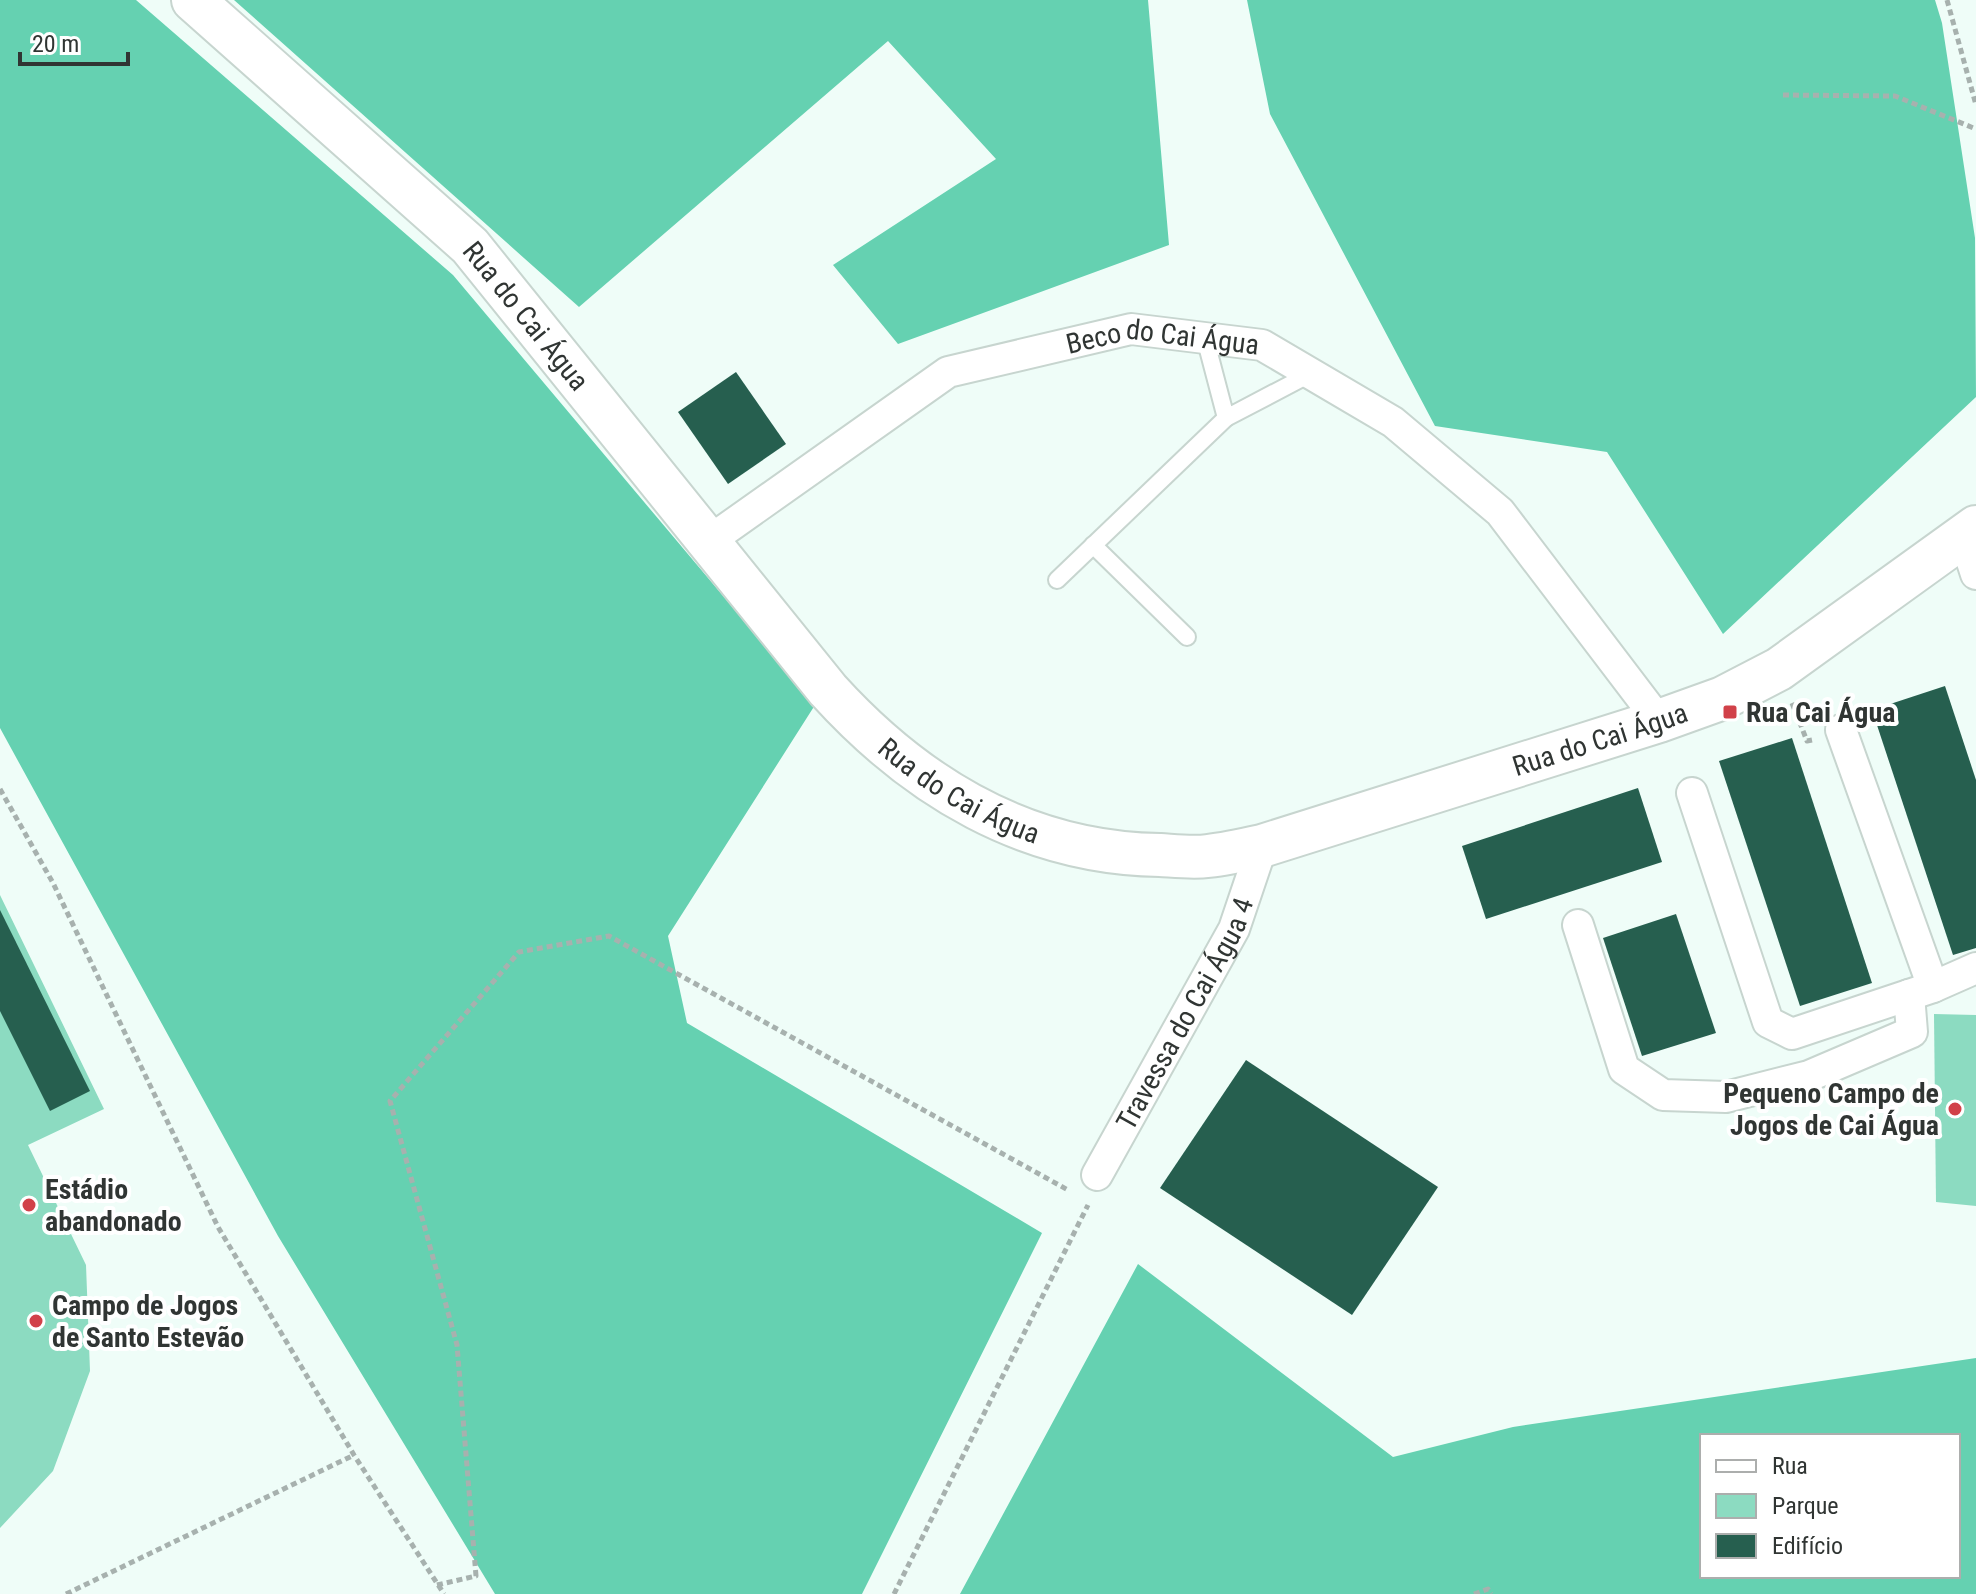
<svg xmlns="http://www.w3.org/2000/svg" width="1976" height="1594" font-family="'Roboto Condensed',sans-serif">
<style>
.green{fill:#8cdbc1}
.forest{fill:#65d1b1;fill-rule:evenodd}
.building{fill:#265f4f}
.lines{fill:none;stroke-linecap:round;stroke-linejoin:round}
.lane-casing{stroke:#c7d5cf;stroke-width:20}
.street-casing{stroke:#c7d5cf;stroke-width:34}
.secondary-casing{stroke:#c7d5cf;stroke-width:46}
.path{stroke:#a7b1ae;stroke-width:5;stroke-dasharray:6 4;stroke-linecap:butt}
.lane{stroke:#fff;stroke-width:16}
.street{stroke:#fff;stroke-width:30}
.secondary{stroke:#fff;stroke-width:42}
.poi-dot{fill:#d14149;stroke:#fff;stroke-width:3}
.labels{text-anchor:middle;stroke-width:8;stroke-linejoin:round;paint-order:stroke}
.street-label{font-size:28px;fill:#303533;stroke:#fff}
.poi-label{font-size:28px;font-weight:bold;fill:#303533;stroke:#fff;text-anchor:start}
</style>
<rect width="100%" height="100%" fill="#effdf8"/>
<!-- green -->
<g class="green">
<path d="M0,895l104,214 -76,36 58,120 4,106 -37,100 -53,57z"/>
<path d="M1934,1014l42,1v191l-40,-4z"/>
</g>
<!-- forest -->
<g class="forest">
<path d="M0,0h136l317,275 362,430 -147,231 19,87 355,210 -180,361h-367l-217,-358 -278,-508z"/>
<path d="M234,0h914l21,245 -271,99 -65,-79 163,-106 -108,-118 -309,266z"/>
<path d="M1247,0h688l7,23 33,215 1,159 -253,237 -116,-182 -172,-26 -165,-312z"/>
<path d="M1138,1264l255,193 120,-30 463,-69v236h-1016zM1702,1436h256v140h-256z"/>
</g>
<!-- building -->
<g class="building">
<path d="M736,372l50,72 -58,40 -50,-72z"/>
<path d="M1945,686l31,94v168l-23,7 -81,-245z"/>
<path d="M1792,738l80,245 -72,23 -81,-245z"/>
<path d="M1638,788l24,74 -176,57 -24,-73z"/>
<path d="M0,910l90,181 -40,20 -50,-100z"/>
<path d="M1676,914l40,119 -74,23 -39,-118z"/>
<path d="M1246,1060l192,127 -86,128 -192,-127z"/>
</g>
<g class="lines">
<!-- lane casing -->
<g class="lane-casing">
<g id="lane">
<path d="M1205,338l21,80 84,-44"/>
<path d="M1093,545l94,92"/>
<path d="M1057,580l169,-162"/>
</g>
</g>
<!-- street casing -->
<g class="street-casing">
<g id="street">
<path d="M1964,537l12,37"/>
<path id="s1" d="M709,541l239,-169 183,-43 131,16 131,77 107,90 159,209"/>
<path d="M1841,730l92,257"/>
<path d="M1692,793l76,229 24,12 141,-47 43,-19"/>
<path d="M1578,925l46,144 39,26 63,2 83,-21 103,-44 -3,-37"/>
<path id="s2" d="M1097,1175l137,-246 28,-83"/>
</g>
</g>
<!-- secondary casing -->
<g class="secondary-casing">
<g id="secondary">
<path id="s3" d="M193,0l277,246 358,444c88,97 198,163 332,165 16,1 33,3 48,1 18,-2 36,-6 54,-10l397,-125 64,-23 56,-29 197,-142"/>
</g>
</g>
<!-- path -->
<g class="path">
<path d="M1947,0l29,105"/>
<path d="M1783,95l112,1 81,33"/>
<path d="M1792,703l15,38 5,-1"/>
<path d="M0,789l53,94 165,344 136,228 90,139"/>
<path d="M437,1585l39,-9 -19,-231 -67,-244 129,-149 90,-16 459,254"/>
<path d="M66,1594l288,-139"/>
<path d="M894,1594l194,-389"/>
<path d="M1474,1594l14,-5 3,5"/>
</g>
<!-- lane -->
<use href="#lane" class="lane"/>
<!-- street -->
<use href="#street" class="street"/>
<!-- secondary -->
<use href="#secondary" class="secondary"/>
</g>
<!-- markers -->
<g class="poi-dot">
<rect x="1722" y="704" width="16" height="16" rx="4"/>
<circle cx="1955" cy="1109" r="8"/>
<circle cx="29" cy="1205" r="8"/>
<circle cx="36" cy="1321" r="8"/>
</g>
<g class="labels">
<!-- street labels -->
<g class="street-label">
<text dy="10" stroke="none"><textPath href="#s3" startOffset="460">Rua do Cai Água</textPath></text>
<text dy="10" stroke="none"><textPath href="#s1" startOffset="512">Beco do Cai Água</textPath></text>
<text dy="10" stroke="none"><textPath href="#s3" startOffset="1780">Rua do Cai Água</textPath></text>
<text dy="10" stroke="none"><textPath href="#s3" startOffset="1108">Rua do Cai Água</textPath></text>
<text dy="10" stroke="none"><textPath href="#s2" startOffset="184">Travessa do Cai Água 4</textPath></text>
</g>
<!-- poi labels -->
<g class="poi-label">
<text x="1746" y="722">Rua Cai Água</text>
<text x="1939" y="1103" text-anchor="end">Pequeno Campo de<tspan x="1939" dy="32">Jogos de Cai Água</tspan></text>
<text x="45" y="1199">Estádio<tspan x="45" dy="32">abandonado</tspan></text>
<text x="52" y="1315">Campo de Jogos<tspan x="52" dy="32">de Santo Estevão</tspan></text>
</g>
</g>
<!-- legend -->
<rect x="1700" y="1434" width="260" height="144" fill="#ffffff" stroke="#acaead" stroke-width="2"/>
<rect x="1716" y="1460" width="40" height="12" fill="#ffffff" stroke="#acaead" stroke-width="2"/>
<text x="1772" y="1474" font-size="24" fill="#303533">Rua</text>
<rect x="1716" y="1494" width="40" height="24" fill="#8cdbc1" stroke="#acaead" stroke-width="2"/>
<text x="1772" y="1514" font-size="24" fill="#303533">Parque</text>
<rect x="1716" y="1534" width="40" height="24" fill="#265f4f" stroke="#acaead" stroke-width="2"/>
<text x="1772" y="1554" font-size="24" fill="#303533">Edifício</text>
<!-- scale -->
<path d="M20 52v12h108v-12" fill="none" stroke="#303533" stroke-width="4"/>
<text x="32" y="52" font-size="24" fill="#303533" stroke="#ffffff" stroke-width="6" paint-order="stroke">20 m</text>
</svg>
